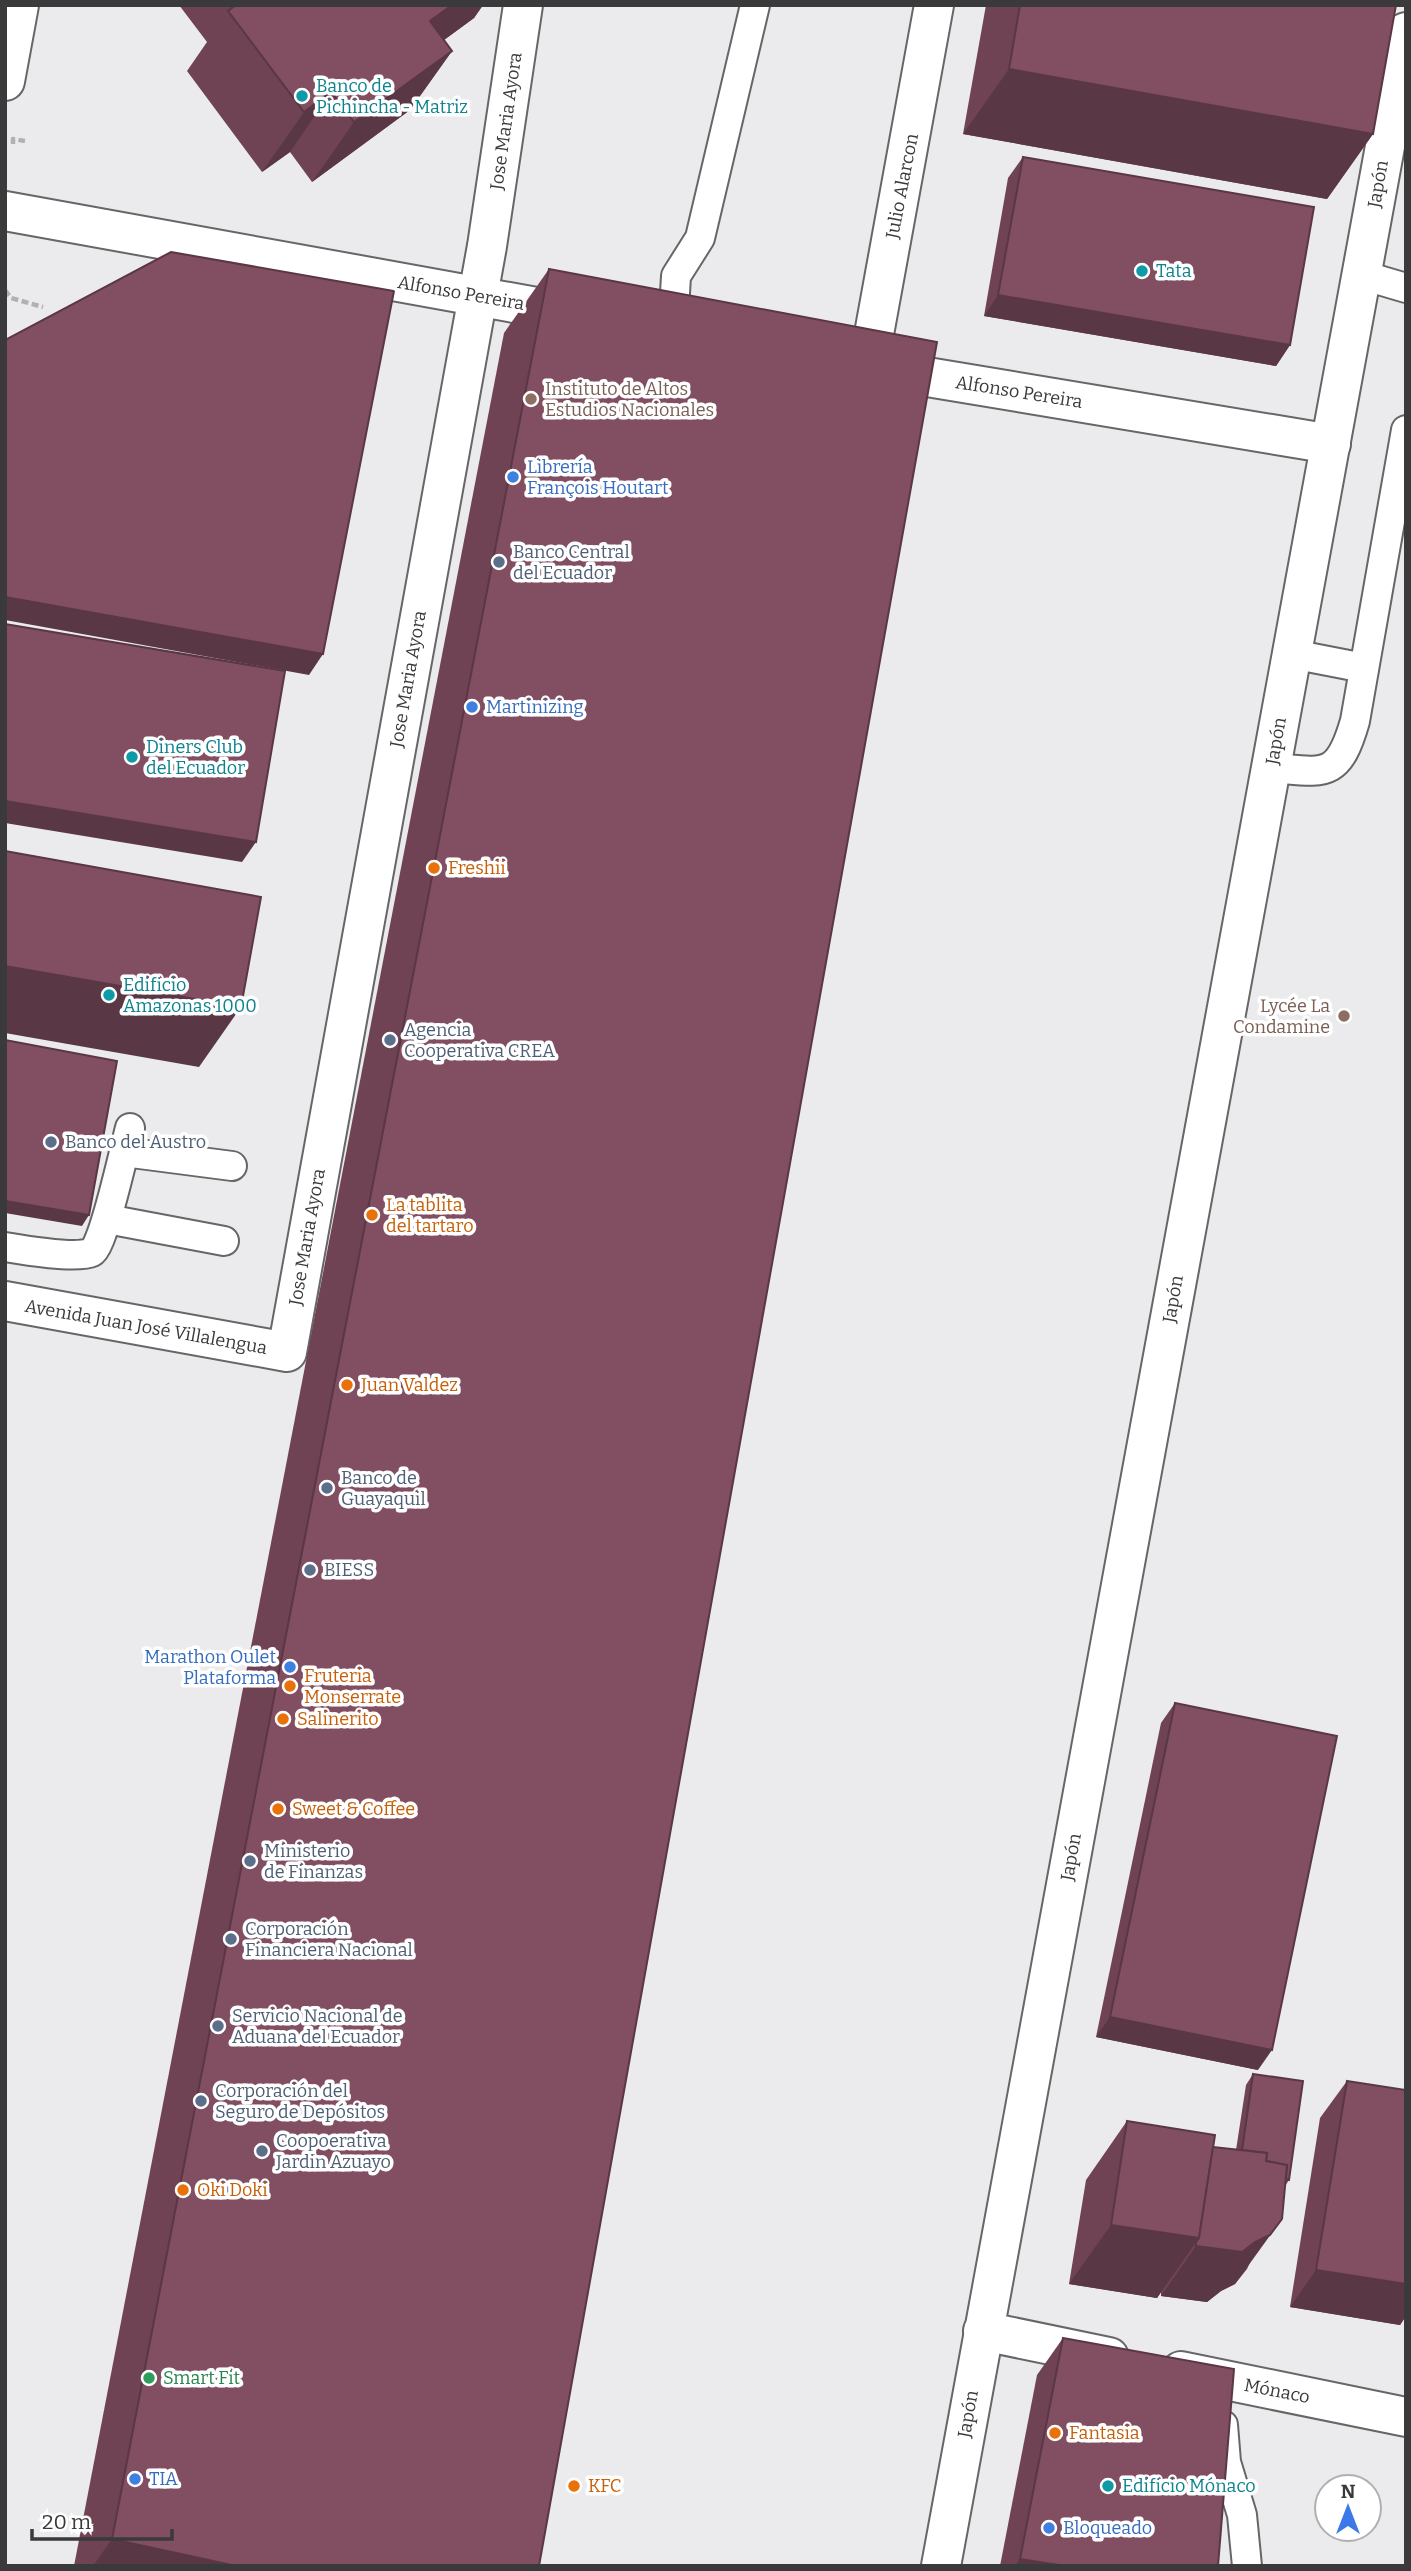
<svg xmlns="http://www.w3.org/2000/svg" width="1411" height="2571" font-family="Bitter,serif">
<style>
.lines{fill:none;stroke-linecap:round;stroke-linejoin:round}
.service-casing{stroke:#666668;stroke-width:32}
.minor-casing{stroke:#666668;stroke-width:42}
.secondary-casing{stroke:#666668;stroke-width:42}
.path{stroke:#b1b1b3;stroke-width:4.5;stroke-dasharray:7 3.5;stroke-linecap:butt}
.service{stroke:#fff;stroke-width:28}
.minor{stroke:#fff;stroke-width:38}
.secondary{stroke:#fff;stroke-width:38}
.wall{fill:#6f4354}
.shaded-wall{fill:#5a3745}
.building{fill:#814e62;stroke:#5a3745;stroke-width:2}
.culture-dot{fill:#0f9aa8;stroke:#fff;stroke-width:2.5}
.education-dot{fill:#8d6e63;stroke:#fff;stroke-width:2.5}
.shop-dot{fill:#3f7fe0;stroke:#fff;stroke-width:2.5}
.service-dot{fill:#5c6f8a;stroke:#fff;stroke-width:2.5}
.food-dot{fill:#e8710a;stroke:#fff;stroke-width:2.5}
.leisure-dot{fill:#2e9e5b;stroke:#fff;stroke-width:2.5}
.labels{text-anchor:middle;stroke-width:7;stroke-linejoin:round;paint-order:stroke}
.culture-label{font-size:18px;fill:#0d838f;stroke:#fff;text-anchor:start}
.street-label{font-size:18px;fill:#3a3a3b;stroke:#fff}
.education-label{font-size:18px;fill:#785e54;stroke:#fff;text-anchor:start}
.shop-label{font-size:18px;fill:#366cbe;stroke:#fff;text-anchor:start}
.service-label{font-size:18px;fill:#4e5e75;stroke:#fff;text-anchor:start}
.food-label{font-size:18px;fill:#c56008;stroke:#fff;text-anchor:start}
.leisure-label{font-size:18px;fill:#27864d;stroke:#fff;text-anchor:start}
</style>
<rect width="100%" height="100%" fill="#ebebed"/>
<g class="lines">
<!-- service casing -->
<g class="service-casing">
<g id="service">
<path d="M1362,275l44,13"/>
<path d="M669,328l5,-18 2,-34 24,-38 55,-233"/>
<path d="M1292,654l72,14"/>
<path d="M1271,768c54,4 67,12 84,-47l51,-291"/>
<path d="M124,1152l108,14"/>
<path d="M107,1219l117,22"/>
<path d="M5,1247c18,3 72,12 87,5 11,-5 33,-106 38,-124"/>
<path d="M1223,2425l3,37 16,53 5,51"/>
</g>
</g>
<!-- minor casing -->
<g class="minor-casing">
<g id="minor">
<path d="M5,211l570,103"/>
<path d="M868,367l66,-362"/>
<path d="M879,369l452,75"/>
<path d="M5,1301l282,51 200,-1106 36,-241"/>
<path d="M983,2331l126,26"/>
<path d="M1181,2371l225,46"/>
<path d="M941,2566l465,-2534"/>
</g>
</g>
<!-- secondary casing -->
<g class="secondary-casing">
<path id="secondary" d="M5,81l14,-76"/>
</g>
<!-- path -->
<g class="path">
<path d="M13,144v-5l12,2"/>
<path d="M5,290l6,8 32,9"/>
</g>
<!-- service -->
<use href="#service" class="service"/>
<!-- minor -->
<use href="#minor" class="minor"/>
<!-- secondary -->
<use href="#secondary" class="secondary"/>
</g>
<!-- wall -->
<g class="wall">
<path d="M179,5h304l-9,13 -30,22 8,11 -42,59 -98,72 -22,-30 -28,20 -75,-101 20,-29z"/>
<path d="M986,5h410l-23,129 -46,65 -364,-65z"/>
<path d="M1023,157l267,188 -14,21 -292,-50 24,-138z"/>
<path d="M549,269l-10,2297h-465l430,-2233z"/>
<path d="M1175,1703l83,367 -162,-33 65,-314z"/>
<path d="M1253,2074l36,106 -4,6 -38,83 -12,15 -14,7 -14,11 -46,-6v-4l-4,6 -88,-14 17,-104 41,-59 86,26 23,3 10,-65z"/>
<path d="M1347,2081l59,9v226l-6,9 -110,-18 30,-189z"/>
<path d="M1063,2338l155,228h-218l37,-191z"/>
</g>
<!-- shaded-wall -->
<g class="shaded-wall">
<path d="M452,5h31l-9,13 -86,63 42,-60z"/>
<path d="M452,51l-42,59 -98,72 42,-60z"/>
<path d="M1009,69l364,65 -46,65 -364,-65z"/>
<path d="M331,92l-41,60 -28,20 42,-60z"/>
<path d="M998,295l292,50 -14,21 -292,-50z"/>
<path d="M5,597l318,57 -14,21 -304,-55z"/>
<path d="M5,801l251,41 -14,20 -237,-39z"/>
<path d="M5,966l236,41 -42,60 -194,-34z"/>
<path d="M5,1201l84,14 -7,11 -77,-13z"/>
<path d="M1110,2017l162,33 -14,20 -162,-33z"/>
<path d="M1282,2219l-47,65 -14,7 -14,11 -46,-6 35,-50z"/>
<path d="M1111,2225l88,13 -42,60 -88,-14z"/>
<path d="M1316,2270l90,14v32l-6,9 -110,-18z"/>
<path d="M112,2539l124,27h-143z"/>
<path d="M1020,2559l45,7h-50z"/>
</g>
<!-- building -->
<g class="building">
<path d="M236,5h216l-22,16 22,30 -98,71 -23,-30 -27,20 -76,-101z"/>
<path d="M1020,5h376l-23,129 -364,-65z"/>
<path d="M1023,157l291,50 -24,138 -292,-50z"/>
<path d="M171,252l223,39 -71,363 -318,-57v-257z"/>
<path d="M549,269l388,73 -398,2224h-303l-124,-27z"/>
<path d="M5,624l280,47 -29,171 -251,-41z"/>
<path d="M5,851l256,46 -20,110 -236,-41z"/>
<path d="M5,1040l112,21 -28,154 -84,-14z"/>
<path d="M1175,1703l162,33 -65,314 -162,-33z"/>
<path d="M1253,2074l50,7 -14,99 -3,-1 1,-14 -21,-4 1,-8 -25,-3z"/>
<path d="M1347,2081l59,9v194l-90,-14z"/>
<path d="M1127,2121l88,14 -16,103 -88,-13z"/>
<path d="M1213,2147l54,6 -1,8 21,4 -5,54 -12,16 -15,7 -13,10 -46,-6v-4l3,-4z"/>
<path d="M1063,2338l171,31 -16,197h-153l-45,-7z"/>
</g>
<!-- markers -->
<g class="culture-dot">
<circle cx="302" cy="96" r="7"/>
<circle cx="1142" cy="271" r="7"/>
<circle cx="132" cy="757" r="7"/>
<circle cx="109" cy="995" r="7"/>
<circle cx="1108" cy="2486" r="7"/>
</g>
<g class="education-dot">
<circle cx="531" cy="399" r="7"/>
<circle cx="1344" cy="1016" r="7"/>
</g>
<g class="shop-dot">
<circle cx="513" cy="477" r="7"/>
<circle cx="472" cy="707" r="7"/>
<circle cx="290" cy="1667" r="7"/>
<circle cx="135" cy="2479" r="7"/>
<circle cx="1049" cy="2528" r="7"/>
</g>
<g class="service-dot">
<circle cx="499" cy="562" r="7"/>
<circle cx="390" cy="1040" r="7"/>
<circle cx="51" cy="1142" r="7"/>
<circle cx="327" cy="1488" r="7"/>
<circle cx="310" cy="1570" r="7"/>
<circle cx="250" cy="1861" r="7"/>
<circle cx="231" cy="1939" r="7"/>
<circle cx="218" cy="2026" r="7"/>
<circle cx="201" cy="2101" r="7"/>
<circle cx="262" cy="2151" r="7"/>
</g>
<g class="food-dot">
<circle cx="434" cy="868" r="7"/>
<circle cx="372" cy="1215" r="7"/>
<circle cx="347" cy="1385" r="7"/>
<circle cx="290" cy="1686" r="7"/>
<circle cx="283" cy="1719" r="7"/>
<circle cx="278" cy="1809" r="7"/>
<circle cx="183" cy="2190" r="7"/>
<circle cx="1055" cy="2433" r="7"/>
<circle cx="574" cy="2486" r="7"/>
</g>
<circle class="leisure-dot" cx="149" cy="2378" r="7"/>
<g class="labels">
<!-- culture labels -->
<g class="culture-label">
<text x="316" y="92">Banco de<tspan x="316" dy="21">Pichincha - Matriz</tspan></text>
<text x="1156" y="277">Tata</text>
<text x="146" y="753">Diners Club<tspan x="146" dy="21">del Ecuador</tspan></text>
<text x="123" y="991">Edificio<tspan x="123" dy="21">Amazonas 1000</tspan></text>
<text x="1122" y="2492">Edificio Mónaco</text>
</g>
<!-- street labels -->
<g class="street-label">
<text transform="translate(506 121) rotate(-82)" y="6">Jose Maria Ayora</text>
<text transform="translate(1378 184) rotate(-80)" y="6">Japón</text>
<text transform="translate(902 186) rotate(-79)" y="6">Julio Alarcon</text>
<text transform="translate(461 293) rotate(10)" y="6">Alfonso Pereira</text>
<text transform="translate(1019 392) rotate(9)" y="6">Alfonso Pereira</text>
<text transform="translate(408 679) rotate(-80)" y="6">Jose Maria Ayora</text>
<text transform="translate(1276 741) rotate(-80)" y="6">Japón</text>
<text transform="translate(307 1237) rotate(-80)" y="6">Jose Maria Ayora</text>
<text transform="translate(1173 1299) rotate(-80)" y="6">Japón</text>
<text transform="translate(146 1327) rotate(10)" y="6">Avenida Juan José Villalengua</text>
<text transform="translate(1071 1857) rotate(-80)" y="6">Japón</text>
<text transform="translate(1277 2391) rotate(11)" y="6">Mónaco</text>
<text transform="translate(968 2414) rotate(-80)" y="6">Japón</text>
</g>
<!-- education labels -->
<g class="education-label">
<text x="545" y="395">Instituto de Altos<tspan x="545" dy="21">Estudios Nacionales</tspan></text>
<text x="1330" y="1012" text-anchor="end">Lycée La<tspan x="1330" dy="21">Condamine</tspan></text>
</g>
<!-- shop labels -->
<g class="shop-label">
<text x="527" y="473">Librería<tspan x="527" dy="21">François Houtart</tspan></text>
<text x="486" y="713">Martinizing</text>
<text x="276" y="1663" text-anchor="end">Marathon Oulet<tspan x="276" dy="21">Plataforma</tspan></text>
<text x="149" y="2485">TIA</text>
<text x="1063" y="2534">Bloqueado</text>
</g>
<!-- service labels -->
<g class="service-label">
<text x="513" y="558">Banco Central<tspan x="513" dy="21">del Ecuador</tspan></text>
<text x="404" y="1036">Agencia<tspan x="404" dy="21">Cooperativa CREA</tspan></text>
<text x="65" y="1148">Banco del Austro</text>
<text x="341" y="1484">Banco de<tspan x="341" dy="21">Guayaquil</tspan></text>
<text x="324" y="1576">BIESS</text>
<text x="264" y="1857">Ministerio<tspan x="264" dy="21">de Finanzas</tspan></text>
<text x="245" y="1935">Corporación<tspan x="245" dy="21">Financiera Nacional</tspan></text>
<text x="232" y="2022">Servicio Nacional de<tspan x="232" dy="21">Aduana del Ecuador</tspan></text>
<text x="215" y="2097">Corporación del<tspan x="215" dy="21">Seguro de Depósitos</tspan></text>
<text x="276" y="2147">Coopoerativa<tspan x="276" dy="21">Jardin Azuayo</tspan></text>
</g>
<!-- food labels -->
<g class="food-label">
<text x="448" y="874">Freshii</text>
<text x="386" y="1211">La tablita<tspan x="386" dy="21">del tartaro</tspan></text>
<text x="361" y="1391">Juan Valdez</text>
<text x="304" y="1682">Fruteria<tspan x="304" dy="21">Monserrate</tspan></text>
<text x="297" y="1725">Salinerito</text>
<text x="292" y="1815">Sweet &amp; Coffee</text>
<text x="197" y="2196">Oki Doki</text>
<text x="1069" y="2439">Fantasia</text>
<text x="588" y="2492">KFC</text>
</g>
<!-- leisure labels -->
<g class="leisure-label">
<text x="163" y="2384">Smart Fit</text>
</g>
</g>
<!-- border -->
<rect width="1411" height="2571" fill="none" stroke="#3a3a3b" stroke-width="14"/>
<!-- north arrow -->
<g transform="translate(1348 2508)"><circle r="33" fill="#ffffff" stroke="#b0b0b1" stroke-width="2"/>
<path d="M0-5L12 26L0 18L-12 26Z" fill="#3c79e8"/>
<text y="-10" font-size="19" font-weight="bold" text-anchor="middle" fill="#3a3a3b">N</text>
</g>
<!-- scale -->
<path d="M32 2529v10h140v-10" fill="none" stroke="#3a3a3b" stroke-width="3.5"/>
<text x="42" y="2529" font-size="21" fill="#3a3a3b" stroke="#ffffff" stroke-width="5" paint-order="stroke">20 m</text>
</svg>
